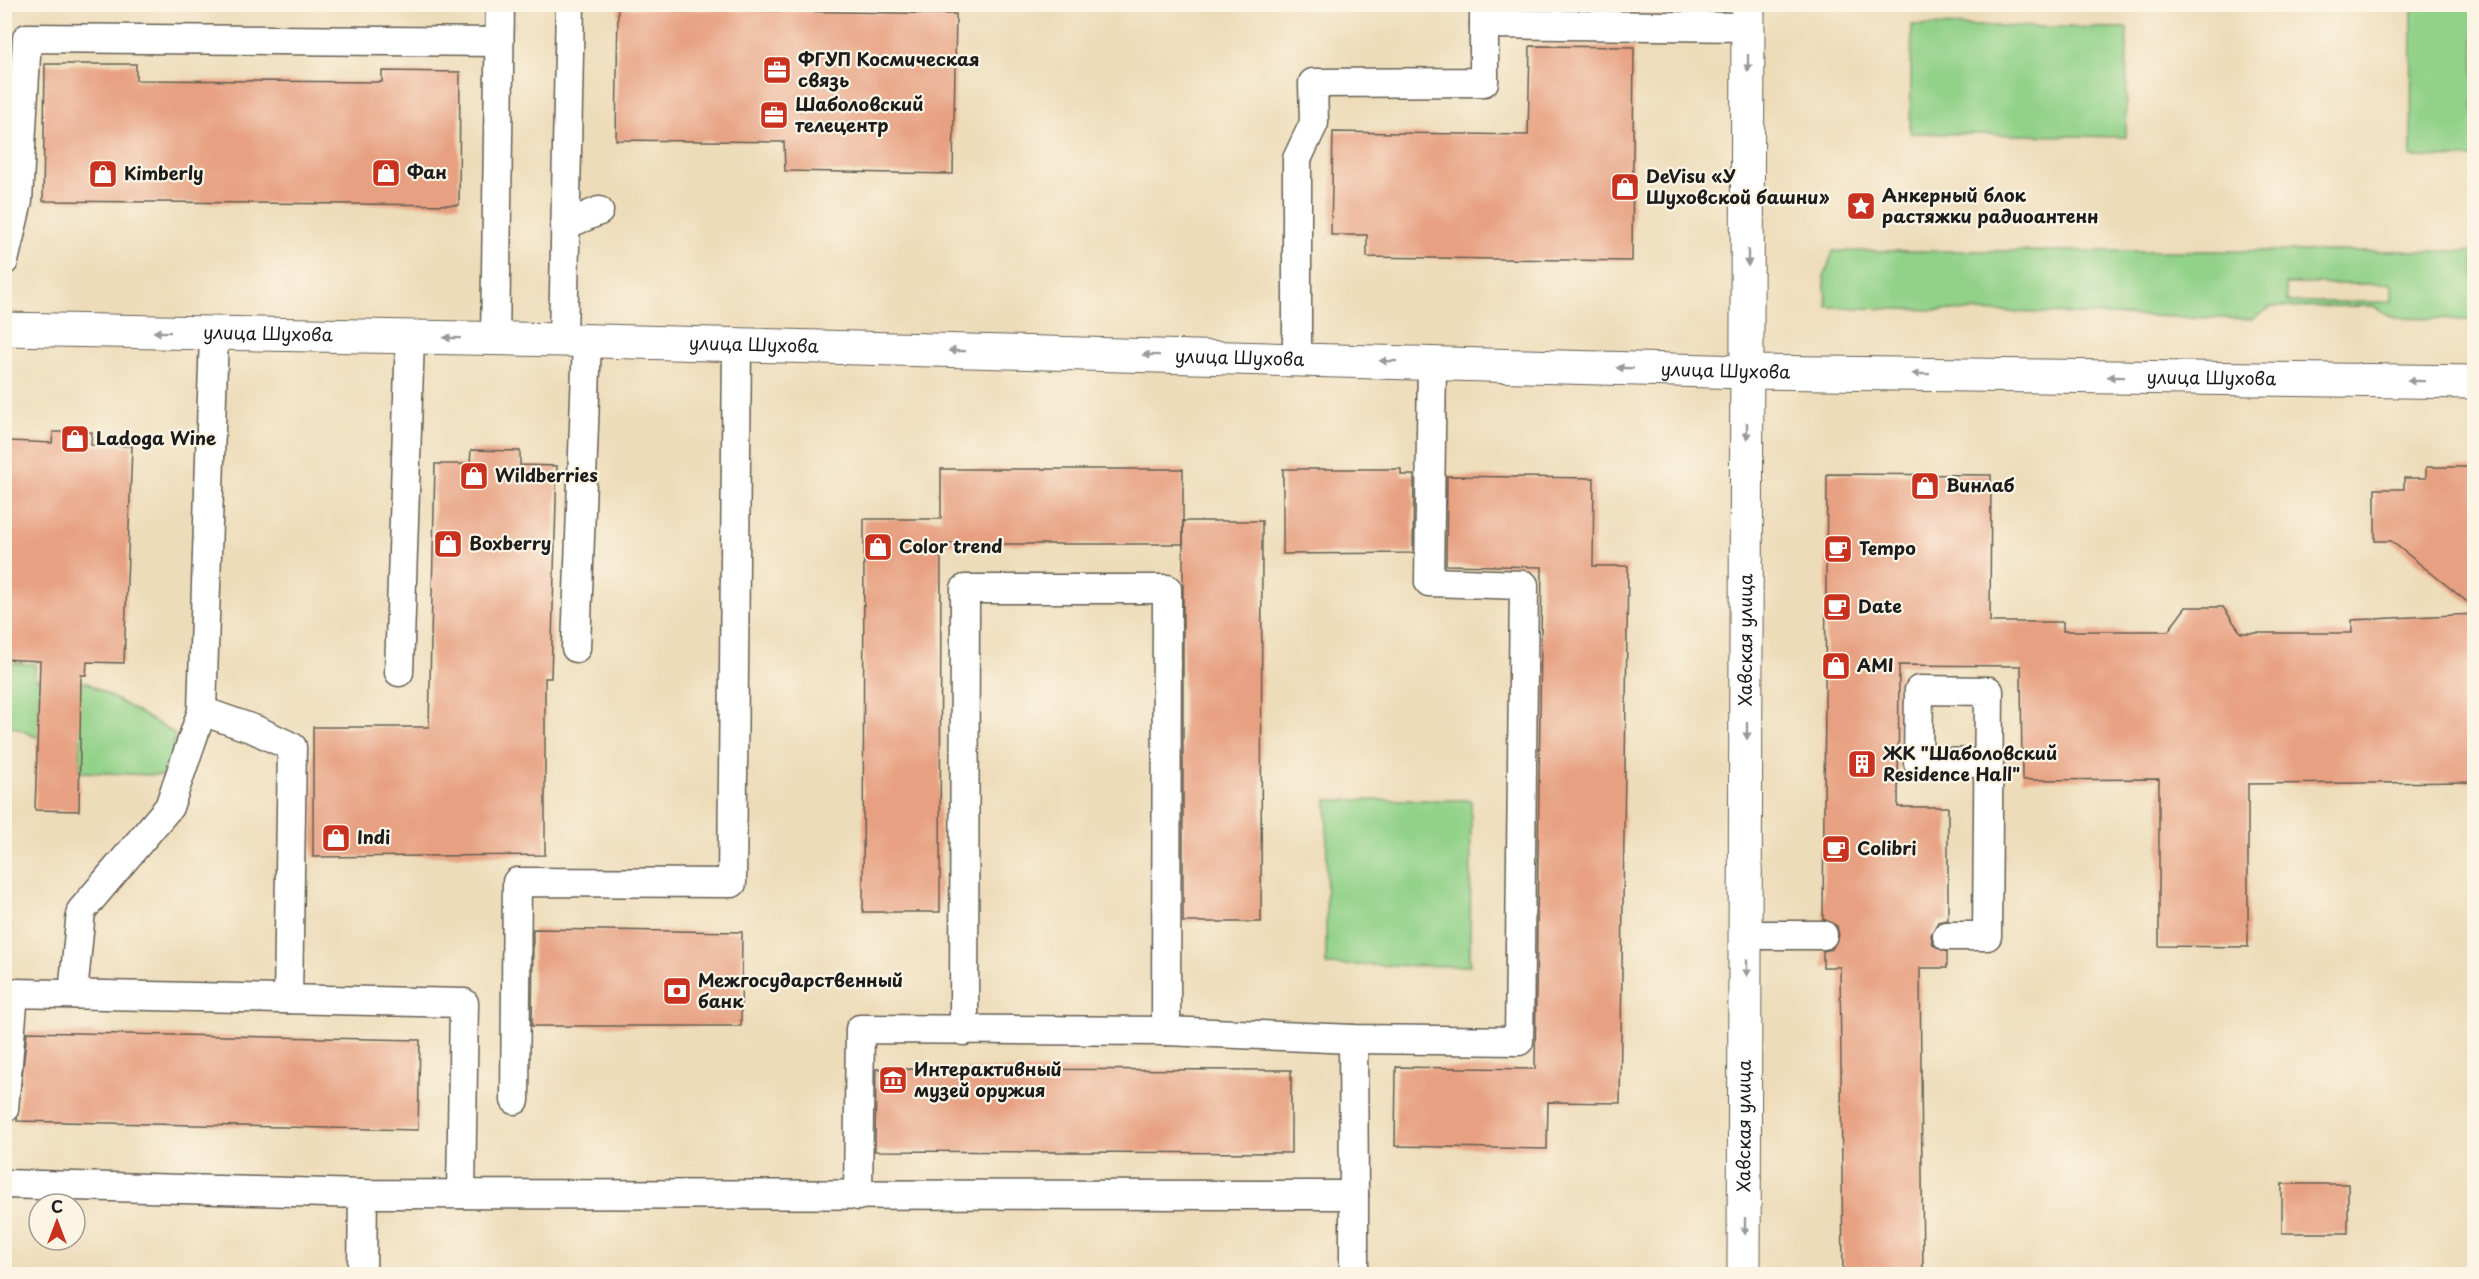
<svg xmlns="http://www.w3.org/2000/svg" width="2479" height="1279" font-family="'Playpen Sans',sans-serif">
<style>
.green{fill:#91d188;stroke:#567652;stroke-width:1.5;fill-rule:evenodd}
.building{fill:#e7a081}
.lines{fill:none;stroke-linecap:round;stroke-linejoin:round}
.lane-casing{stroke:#655f53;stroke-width:31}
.street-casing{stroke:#655f53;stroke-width:35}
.lane{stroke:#fff;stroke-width:28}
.street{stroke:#fff;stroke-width:33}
.oneway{fill:#999}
.labels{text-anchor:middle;stroke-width:4.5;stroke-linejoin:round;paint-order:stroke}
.poi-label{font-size:18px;font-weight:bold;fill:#1c1c1c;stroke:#fcf5e5;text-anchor:start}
.street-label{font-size:18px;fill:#1c1c1c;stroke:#fcf5e5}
</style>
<rect width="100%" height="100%" fill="#fcf5e5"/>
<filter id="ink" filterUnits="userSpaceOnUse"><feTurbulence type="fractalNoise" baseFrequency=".0167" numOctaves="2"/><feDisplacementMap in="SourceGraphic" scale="12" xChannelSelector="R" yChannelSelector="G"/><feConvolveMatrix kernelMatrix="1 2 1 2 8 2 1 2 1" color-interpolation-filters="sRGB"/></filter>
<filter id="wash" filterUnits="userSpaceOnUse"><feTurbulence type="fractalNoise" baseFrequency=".008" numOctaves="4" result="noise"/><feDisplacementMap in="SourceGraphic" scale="24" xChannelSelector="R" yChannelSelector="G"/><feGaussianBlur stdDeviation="1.35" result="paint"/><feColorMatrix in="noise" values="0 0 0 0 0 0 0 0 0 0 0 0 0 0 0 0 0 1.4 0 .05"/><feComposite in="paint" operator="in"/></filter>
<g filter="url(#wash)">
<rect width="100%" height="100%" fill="#eddcb9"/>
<!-- green -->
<g class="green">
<path d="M2412,5h62v153l-63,-1z"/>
<path d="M1912,25l215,3 -1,109 -216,-4z"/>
<path d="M1833,251h641v69l-80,-2 -21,-12 -102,1 -18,12 -426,-12 -3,-30zM2286,284h106v18h-105z"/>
<path d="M5,663l30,1v15l51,3 88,51 -1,43 -93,-4v-34l-44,-1 -31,-14z"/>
<path d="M1327,800h144l-1,166 -144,-1z"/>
</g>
<g id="blocks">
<!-- building -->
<g class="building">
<path d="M618,8l338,6 -3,160 -168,-3 -1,-29 -168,-2z"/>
<path d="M1530,46l104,1 -2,214 -265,-4v-22h-36l2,-103 195,3z"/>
<path d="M45,64h91v16l246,2v-11l78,1 -1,133 -416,-4z"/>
<path d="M53,432h39l-1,13 41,1 -8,217 -37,-1 -1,13h-5l-2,136 -44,-1 5,-149 -36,-2 6,-218 42,2z"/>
<path d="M471,450l49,1v14l37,1 -6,212h-6v177l-232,2v-130h116l6,-263h35z"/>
<path d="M2426,467h49v141l-84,-67h-16v-52h29v-11h22z"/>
<path d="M941,469h242v75h-242l-1,368h-77l1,-393h77z"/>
<path d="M1283,469h118v6h13l-1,78 -130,1z"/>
<path d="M1827,474l164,1 -1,147h73v9h105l18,-24h37l18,26h111v-13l123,-6v168l-227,2v163l-89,-1v-167l-137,1 -1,-114 -122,-1 -1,142h50v113l-10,2 -7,13 2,10 14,7v16h-27l3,307h-80l-3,-308h-17v-16l9,-2 7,-13 -2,-10 -14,-7z"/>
<path d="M1447,476l147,2 -1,88h35l-8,537 -72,-1 -1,47 -152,-3 1,-79 139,2 7,-502 -96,-2z"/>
<path d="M1183,521h79l-1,401h-78z"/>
<path d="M533,929l209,3 -1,94h-209z"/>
<path d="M27,1032l393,8 -2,90 -401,-9z"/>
<path d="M876,1069l415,1v83l-416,-2z"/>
<rect x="2282" y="1184" width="66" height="49"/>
</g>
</g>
</g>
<g filter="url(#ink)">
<use href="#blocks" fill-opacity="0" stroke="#655f53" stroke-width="1.5"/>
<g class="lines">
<!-- lane casing -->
<g class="lane-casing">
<g id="lane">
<path d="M1484,24l264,3"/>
<path d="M565,225l34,-14"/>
<path d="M4,261l14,-60 9,-163 472,4"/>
<path d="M495,339l5,-335"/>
<path d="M563,340l7,-336"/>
<path d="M1297,359v-200l17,-36 -1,-40 171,-1v-78"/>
<path d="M576,648l11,-307"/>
<path d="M399,672l11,-335"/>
<path d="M202,711l54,19 36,17 -4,252"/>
<path d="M1747,935h76"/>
<path d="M1947,936h40l2,-245 -70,-1 -1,72 71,1"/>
<path d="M73,994l8,-83 88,-104 33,-96 12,-378"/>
<path d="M964,1031l1,-442h202l-1,442"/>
<path d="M1353,1039l1,156"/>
<path d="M515,1100l2,-218 215,1 5,-538"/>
<path d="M4,1109l10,-116 450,10 -3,191"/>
<path d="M4,1184l359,10 991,1v79"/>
<path d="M858,1196l2,-167 306,2 187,8 166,2 5,-456 -95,-3 3,-220"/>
<path d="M362,1274l1,-80"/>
</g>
</g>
<!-- street casing -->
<g class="street-casing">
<g id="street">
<path id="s1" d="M4,329l559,11 1184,32 727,10"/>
<path id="s2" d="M1744,1274l4,-1270"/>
</g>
</g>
<!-- lane -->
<use href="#lane" class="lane"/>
<!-- street -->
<use href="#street" class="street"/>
</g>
<!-- one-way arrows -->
<defs><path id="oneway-solid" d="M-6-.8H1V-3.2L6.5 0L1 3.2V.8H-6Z" transform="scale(1.5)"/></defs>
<g class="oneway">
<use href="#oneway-solid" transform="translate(1748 63) rotate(90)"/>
<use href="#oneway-solid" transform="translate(1748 258) rotate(90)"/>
<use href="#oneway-solid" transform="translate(162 332) rotate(-179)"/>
<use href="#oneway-solid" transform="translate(452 338) rotate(-179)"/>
<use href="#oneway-solid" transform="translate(957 351) rotate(-179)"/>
<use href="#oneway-solid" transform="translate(1151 355) rotate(-179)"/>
<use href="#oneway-solid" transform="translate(1388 361) rotate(-179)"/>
<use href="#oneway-solid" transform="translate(1625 368) rotate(-178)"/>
<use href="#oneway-solid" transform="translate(1921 374) rotate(-179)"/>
<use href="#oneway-solid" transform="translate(2116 377) rotate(-179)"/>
<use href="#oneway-solid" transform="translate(2416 381) rotate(-179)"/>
<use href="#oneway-solid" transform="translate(1747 431) rotate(90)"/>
<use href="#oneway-solid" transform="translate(1747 731) rotate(90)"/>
<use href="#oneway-solid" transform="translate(1747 968) rotate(90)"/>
<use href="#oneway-solid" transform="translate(1745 1226) rotate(90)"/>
</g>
</g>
<!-- icons -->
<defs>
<g id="office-square" transform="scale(1.5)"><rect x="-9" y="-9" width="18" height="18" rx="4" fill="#c8321e" stroke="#fcf5e5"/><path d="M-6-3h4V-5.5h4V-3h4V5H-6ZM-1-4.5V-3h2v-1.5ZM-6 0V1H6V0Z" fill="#fff"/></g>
<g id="shop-square" transform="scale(1.5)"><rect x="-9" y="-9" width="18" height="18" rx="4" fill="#c8321e" stroke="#fcf5e5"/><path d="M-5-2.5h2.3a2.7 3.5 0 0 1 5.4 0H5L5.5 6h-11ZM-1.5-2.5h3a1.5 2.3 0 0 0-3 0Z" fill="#fff"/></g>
<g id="sight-square" transform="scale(1.5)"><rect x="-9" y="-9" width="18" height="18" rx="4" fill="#c8321e" stroke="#fcf5e5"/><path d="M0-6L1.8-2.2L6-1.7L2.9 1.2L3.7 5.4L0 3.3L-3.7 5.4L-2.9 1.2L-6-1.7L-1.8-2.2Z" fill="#fff"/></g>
<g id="cafe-square" transform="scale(1.5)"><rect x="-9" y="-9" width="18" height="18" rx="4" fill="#c8321e" stroke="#fcf5e5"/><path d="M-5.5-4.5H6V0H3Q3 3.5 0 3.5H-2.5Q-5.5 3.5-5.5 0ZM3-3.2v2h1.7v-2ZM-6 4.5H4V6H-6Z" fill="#fff"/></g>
<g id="building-square" transform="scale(1.5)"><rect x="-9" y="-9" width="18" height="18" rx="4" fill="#c8321e" stroke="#fcf5e5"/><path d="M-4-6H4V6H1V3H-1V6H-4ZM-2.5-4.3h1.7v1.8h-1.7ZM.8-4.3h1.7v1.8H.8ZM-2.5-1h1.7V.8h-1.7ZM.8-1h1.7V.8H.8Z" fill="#fff"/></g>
<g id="bank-square" transform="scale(1.5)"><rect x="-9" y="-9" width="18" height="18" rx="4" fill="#c8321e" stroke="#fcf5e5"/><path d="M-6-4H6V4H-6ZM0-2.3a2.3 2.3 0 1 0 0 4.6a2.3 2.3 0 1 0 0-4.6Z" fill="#fff"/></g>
<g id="museum-square" transform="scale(1.5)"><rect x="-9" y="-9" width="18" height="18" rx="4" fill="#c8321e" stroke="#fcf5e5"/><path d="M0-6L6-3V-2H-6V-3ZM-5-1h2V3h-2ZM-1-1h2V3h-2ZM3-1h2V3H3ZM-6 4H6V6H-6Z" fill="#fff"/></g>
</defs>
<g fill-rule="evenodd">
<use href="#office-square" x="777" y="70"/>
<use href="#office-square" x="774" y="115"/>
<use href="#shop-square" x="386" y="173"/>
<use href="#shop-square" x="103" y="174"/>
<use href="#shop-square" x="1625" y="187"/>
<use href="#sight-square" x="1861" y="206"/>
<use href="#shop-square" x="75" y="439"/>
<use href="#shop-square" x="474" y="476"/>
<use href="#shop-square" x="1925" y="486"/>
<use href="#shop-square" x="448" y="544"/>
<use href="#shop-square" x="878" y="547"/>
<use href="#cafe-square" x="1838" y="549"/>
<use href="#cafe-square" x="1837" y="607"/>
<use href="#shop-square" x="1836" y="666"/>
<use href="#building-square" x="1862" y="764"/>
<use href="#shop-square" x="336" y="838"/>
<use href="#cafe-square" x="1836" y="849"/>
<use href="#bank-square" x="677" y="991"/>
<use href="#museum-square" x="893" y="1080"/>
</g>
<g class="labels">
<!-- poi labels -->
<g class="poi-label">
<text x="798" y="66">ФГУП Космическая<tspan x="798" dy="21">связь</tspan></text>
<text x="795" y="111">Шаболовский<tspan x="795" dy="21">телецентр</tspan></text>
<text x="407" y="179">Фан</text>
<text x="124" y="180">Kimberly</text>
<text x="1646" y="183">DeVisu «У<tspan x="1646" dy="21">Шуховской башни»</tspan></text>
<text x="1882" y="202">Анкерный блок<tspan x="1882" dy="21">растяжки радиоантенн</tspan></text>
<text x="96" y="445">Ladoga Wine</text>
<text x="495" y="482">Wildberries</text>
<text x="1946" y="492">Винлаб</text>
<text x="469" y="550">Boxberry</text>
<text x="899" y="553">Color trend</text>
<text x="1859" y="555">Tempo</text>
<text x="1858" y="613">Date</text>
<text x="1857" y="672">AMI</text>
<text x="1883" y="760">ЖК "Шаболовский<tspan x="1883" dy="21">Residence Hall"</tspan></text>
<text x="357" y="844">Indi</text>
<text x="1857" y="855">Colibri</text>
<text x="698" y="987">Межгосударственный<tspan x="698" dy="21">банк</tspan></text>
<text x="914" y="1076">Интерактивный<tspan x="914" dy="21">музей оружия</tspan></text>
</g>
<!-- street labels -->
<g class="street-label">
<text dy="6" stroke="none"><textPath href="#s1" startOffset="264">улица Шухова</textPath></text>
<text dy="6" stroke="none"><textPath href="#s1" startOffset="750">улица Шухова</textPath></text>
<text dy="6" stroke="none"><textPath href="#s1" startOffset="1236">улица Шухова</textPath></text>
<text dy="6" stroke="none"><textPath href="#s1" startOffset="1722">улица Шухова</textPath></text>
<text dy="6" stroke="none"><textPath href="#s1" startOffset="2208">улица Шухова</textPath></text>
<text dy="6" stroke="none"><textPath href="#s2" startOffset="634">Хавская улица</textPath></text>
<text dy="6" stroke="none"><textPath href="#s2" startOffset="148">Хавская улица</textPath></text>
</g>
</g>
<!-- margin -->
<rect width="2479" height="1279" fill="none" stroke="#fcf5e5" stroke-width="24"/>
<!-- north arrow -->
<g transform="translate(57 1222)"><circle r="28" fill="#fcf5e5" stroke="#a29e95" stroke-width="1.5"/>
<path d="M0-4.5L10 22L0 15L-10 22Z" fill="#c8321e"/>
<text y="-9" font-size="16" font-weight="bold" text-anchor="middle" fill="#1c1c1c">С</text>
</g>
</svg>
